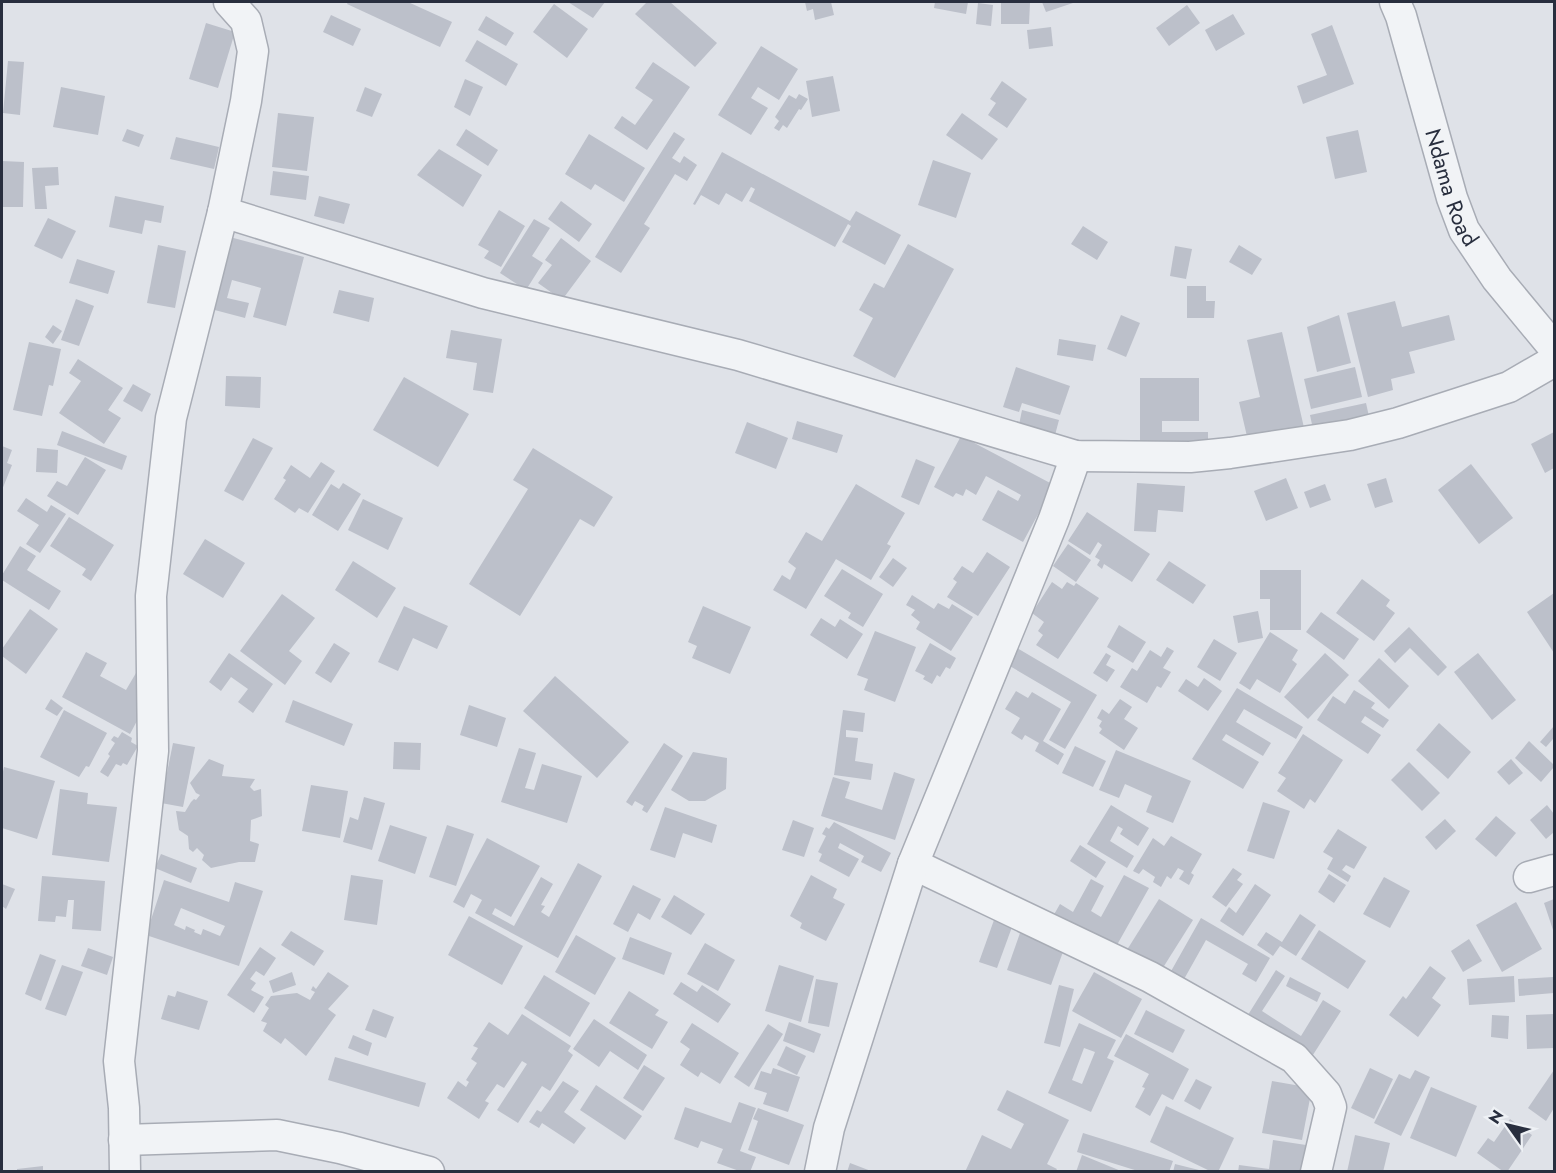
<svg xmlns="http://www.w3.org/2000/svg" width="1556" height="1173" font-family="Jost,sans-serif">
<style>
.building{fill:#bcc0ca;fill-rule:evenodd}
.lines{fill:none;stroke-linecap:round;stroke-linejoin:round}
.minor-casing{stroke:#a8acb5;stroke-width:33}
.minor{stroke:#f1f3f6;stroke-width:30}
.labels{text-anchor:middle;stroke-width:4.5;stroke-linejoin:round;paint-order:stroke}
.street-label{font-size:22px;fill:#282e3e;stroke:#eef1f5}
</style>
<rect width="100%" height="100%" fill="#dfe2e8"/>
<!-- building -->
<g class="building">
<path d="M348,2h60l44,20 -12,25 -93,-43z"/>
<path d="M568,2h37l-12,16z"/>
<path d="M647,2h23l47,41 -22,24 -60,-53z"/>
<path d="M805,2h26l3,13 -19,5 -2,-11 -6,2z"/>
<path d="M935,2h33l-2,12 -32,-6z"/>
<path d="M1042,2h34l-30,10z"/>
<path d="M978,3l15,2 -2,21 -15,-2z"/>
<path d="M1001,3h29l-1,21h-28z"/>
<path d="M554,4l34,25 -21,29 -34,-26z"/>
<path d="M1187,5l13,18 -31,23 -13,-18z"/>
<path d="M1233,14l12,20 -29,17 -11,-21z"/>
<path d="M331,15l30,14 -8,17 -30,-14z"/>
<path d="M486,16l28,17 -8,13 -28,-16z"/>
<path d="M206,23l29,9 -17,56 -29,-9z"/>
<path d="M1332,25l22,59 -51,20 -6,-18 30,-11 -16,-41z"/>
<path d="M1051,27l2,19 -24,3 -2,-19z"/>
<path d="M477,40l41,24 -12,22 -41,-25z"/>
<path d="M761,46l37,23 -19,31 -21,-13 -7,11 17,10 -17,27 -33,-20z"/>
<path d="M8,61l16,1 -4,53 -17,-2z"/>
<path d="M653,62l37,25 -43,63 -33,-22 8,-12 13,9 18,-25 -18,-12z"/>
<path d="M833,76l7,35 -28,6 -6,-36z"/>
<path d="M465,79l18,8 -13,29 -16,-9z"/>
<path d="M1002,81l25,18 -20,29 -19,-13 8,-12 -6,-4z"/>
<path d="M61,87l44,9 -7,39 -45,-8z"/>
<path d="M365,87l17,7 -10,23 -16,-6z"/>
<path d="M799,94l9,5 -7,11 -2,-1 -12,19 -4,-3 -4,6 -5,-3 5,-7 -4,-4 14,-22 7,4z"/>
<path d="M278,113l36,4 -7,54 -35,-4z"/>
<path d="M962,113l36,26 -16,21 -36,-25z"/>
<path d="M127,129l17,6 -5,12 -17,-6z"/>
<path d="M466,129l32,21 -10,16 -32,-21z"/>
<path d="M1358,130l9,42 -32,7 -9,-42z"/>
<path d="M674,132l11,7 -13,19 8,5 4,-7 13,9 -10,16 -12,-7 -31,50 6,4 -29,45 -26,-16z"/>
<path d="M589,134l56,34 -21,34 -29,-18 -4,6 -26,-16z"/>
<path d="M176,137l43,10 -5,22 -44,-10z"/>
<path d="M439,149l43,26 -19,32 -46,-32z"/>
<path d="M722,152l128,69 6,-10 45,24 -16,30 -43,-23 9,-16 -3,-2 -13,23 -86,-46 6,-12 -4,-2 -9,15 -16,-9 -7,12 -18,-10 -6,10 -2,-1z"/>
<path d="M933,160l38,13 -15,45 -38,-13z"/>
<path d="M2,161l22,1 -1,45h-21z"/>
<path d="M58,167l1,18 -14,1 2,23h-12l-3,-41z"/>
<path d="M273,171l36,5 -3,24 -36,-5z"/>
<path d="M115,196l49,10 -3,17 -16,-3 -3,14 -33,-7z"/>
<path d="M319,196l31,8 -6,20 -30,-8z"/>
<path d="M561,201l31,23 -13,18 -31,-23z"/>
<path d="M499,210l26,16 -24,41 -17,-9 5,-7 -11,-6z"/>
<path d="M48,218l28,13 -14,28 -28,-13z"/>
<path d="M534,219l16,9 -18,28 11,7 -17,27 -26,-17z"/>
<path d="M1083,226l25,16 -11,18 -26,-16z"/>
<path d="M226,236l78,21 -18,69 -33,-9 8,-29 -29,-8 -5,18 22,5 -4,15 -38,-10z"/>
<path d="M561,238l30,23 -29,39 -24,-17 14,-18 -7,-5z"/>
<path d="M908,244l46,25 -59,109 -42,-22 20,-38 -14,-8 15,-27 10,5z"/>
<path d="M158,245l28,6 -11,57 -28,-5z"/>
<path d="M1239,245l23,14 -10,16 -23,-13z"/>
<path d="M1175,246l17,3 -6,30 -16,-3z"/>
<path d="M77,259l38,12 -7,23 -39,-11z"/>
<path d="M1187,286h19v15h9l-1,17h-27z"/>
<path d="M339,290l35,8 -5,24 -36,-9z"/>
<path d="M76,299l18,7 -15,40 -18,-6z"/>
<path d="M1395,301l7,26 47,-12 6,25 -46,12 6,21 -24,6 2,11 -25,7 -21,-84z"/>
<path d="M1121,315l19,8 -14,34 -19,-8z"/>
<path d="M1339,315l12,48 -34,9 -10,-45z"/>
<path d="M53,325l9,6 -9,13 -8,-7z"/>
<path d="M451,330l51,9 -9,54 -20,-3 4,-27 -31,-5z"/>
<path d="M1282,332l23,100 -56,13 -10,-43 21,-5 -13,-57z"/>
<path d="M1059,339l37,6 -3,16 -36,-6z"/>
<path d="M29,342l32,7 -8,37 -4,-1 -7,31 -29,-6z"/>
<path d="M78,359l45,29 -15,22 13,8 -17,26 -45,-31 22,-32 -12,-8z"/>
<path d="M1016,367l54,19 -10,29 -38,-12 -3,9 -16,-5z"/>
<path d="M1355,367l7,30 -51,12 -7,-30z"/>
<path d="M226,376l35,1 -1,31 -35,-2z"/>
<path d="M404,377l65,37 -31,53 -65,-37z"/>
<path d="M1140,378h59v43h-37v11h46v18h-68z"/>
<path d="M133,384l18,10 -9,18 -19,-11z"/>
<path d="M1366,403l4,18 -56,13 -4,-19z"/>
<path d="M1022,410l37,10 -4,15 -36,-10z"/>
<path d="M797,421l46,14 -6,18 -45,-14z"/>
<path d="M747,422l41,16 -12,31 -41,-16z"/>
<path d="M62,431l65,25 -5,14 -65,-25z"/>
<path d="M1554,432v36l-9,5 -14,-29z"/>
<path d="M961,436l93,49 -31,57 -41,-22 16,-30 20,11 3,-6 -35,-19 -10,19 -10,-6 -3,7 -7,-3 -3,4 -19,-10z"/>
<path d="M253,438l20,10 -30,53 -19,-10z"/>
<path d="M2,446l10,4 -5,13 5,2 -10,25z"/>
<path d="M37,448l21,2 -1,23 -21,-1z"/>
<path d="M533,448l80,49 -19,30 -14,-8 -60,97 -51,-32 59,-95 -15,-9z"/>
<path d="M85,457l21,13 -28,45 -31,-19 10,-15 10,5z"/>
<path d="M916,459l19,8 -16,38 -18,-8z"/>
<path d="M321,462l14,9 -27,42 -9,-5 -4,5 -21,-14 12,-19 -3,-2 8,-13 19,13z"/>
<path d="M1471,464l42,54 -34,26 -41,-54z"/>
<path d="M1286,478l12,30 -32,13 -12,-30z"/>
<path d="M1386,478l7,24 -18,6 -8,-24z"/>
<path d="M343,483l18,11 -23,37 -26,-16 19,-31 8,5z"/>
<path d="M1137,483l48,3 -2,26 -25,-2 -2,22 -22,-1z"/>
<path d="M856,484l49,29 -18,31 4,2 -20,34 -35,-21 -30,50 -33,-19 9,-15 8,5 6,-12 -8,-6 18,-30 16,9z"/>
<path d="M1325,484l6,16 -21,8 -6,-16z"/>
<path d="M26,498l21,14 4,-7 15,9 -26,39 -14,-9 13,-19 -22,-14z"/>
<path d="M363,499l40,19 -15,32 -40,-20z"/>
<path d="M1087,512l63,42 -18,28 -28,-18 -2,5 -5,-4 3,-5 -5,-3 7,-12 -4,-3 -8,13 -22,-14z"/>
<path d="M69,517l45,28 -23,36 -9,-6 4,-6 -36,-23z"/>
<path d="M205,539l40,24 -22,35 -40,-24z"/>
<path d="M1068,544l23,16 -15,22 -23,-16z"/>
<path d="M20,546l16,10 -9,14 34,21 -12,19 -47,-30v-5z"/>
<path d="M987,552l23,15 -32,49 -31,-19 10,-15 -4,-3 9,-13 11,7z"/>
<path d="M893,558l14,10 -14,19 -14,-10z"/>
<path d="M353,561l43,27 -19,30 -42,-28z"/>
<path d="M1169,561l37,24 -13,19 -37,-24z"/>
<path d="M842,569l41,25 -20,33 -15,-9 3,-5 -27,-17z"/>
<path d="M1260,570h41v60h-31v-31h-10z"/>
<path d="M1362,579l28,21 -4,6 9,7 -21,28 -38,-28z"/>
<path d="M1052,582l10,7 5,-7 7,4 2,-3 23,15 -41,61 -22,-14 7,-10 -5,-4 6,-9 -12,-9z"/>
<path d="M1554,593v60l-27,-41z"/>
<path d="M282,594l33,24 -26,33 13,10 -17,24 -45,-34z"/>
<path d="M912,595l22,14 4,-6 11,6 3,-5 21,13 -22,34 -35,-22 4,-7 -9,-7 4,-5 -9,-5z"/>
<path d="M404,606l44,20 -11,23 -24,-11 -15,33 -20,-9z"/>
<path d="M703,606l48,21 -21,47 -38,-16 5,-12 -9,-4z"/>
<path d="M30,609l28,20 -32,45 -24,-18v-7z"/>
<path d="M1258,611l5,27 -25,5 -5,-27z"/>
<path d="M1321,612l38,27 -15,21 -38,-28z"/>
<path d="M821,618l14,9 5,-8 23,15 -16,25 -37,-24z"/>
<path d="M1119,625l27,17 -13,21 -26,-16z"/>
<path d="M1409,627l38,40 -9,9 -28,-28 -15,15 -11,-12z"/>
<path d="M875,631l41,16 -21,55 -31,-12 4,-11 -11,-4z"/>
<path d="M1270,632l28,18 -6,10 5,4 -17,29 -23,-14 -7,11 -11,-7z"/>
<path d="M1214,639l23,14 -17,28 -23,-14z"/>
<path d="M334,643l16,10 -19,30 -16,-10z"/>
<path d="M930,643l26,15 -6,11 -4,-2 -6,10 -3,-2 -5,9 -9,-5 2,-3 -10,-5z"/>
<path d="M1167,647l7,4 -11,17 8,4 -10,16 -4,-2 -10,17 -27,-16 12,-19 5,3 13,-21 11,7z"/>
<path d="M1017,648l80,47 -32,54 -16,-9 22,-38 -63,-37z"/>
<path d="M86,652l21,11 -7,13 26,14 10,-17 11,6 -10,18 10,5 -17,32 -68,-37z"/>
<path d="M229,653l44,31 -20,29 -15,-11 10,-13 -17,-12 -10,14 -12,-9z"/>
<path d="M1106,653l5,3 -5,9 9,5 -8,12 -14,-9z"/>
<path d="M1325,653l24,22 -41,44 -24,-22z"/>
<path d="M1478,653l38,47 -24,20 -38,-48z"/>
<path d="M1379,658l30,28 -20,23 -31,-28z"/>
<path d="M555,676l74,66 -32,36 -74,-67z"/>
<path d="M1204,678l18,13 -14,20 -30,-20 8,-12 12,8z"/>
<path d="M1237,688l66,39 -7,12 -52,-30 -8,13 35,21 -8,13 -37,-22 -4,6 37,22 -16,27 -51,-30z"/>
<path d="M1354,690l21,13 -4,5 18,12 -6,8 -18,-12 -4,6 20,13 -13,19 -51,-34 16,-24 12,8z"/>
<path d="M1016,691l12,7 4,-6 29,17 -18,32 21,13 -6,11 -23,-14 4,-8 -14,-8 -3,5 -11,-7 9,-15 -15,-9z"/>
<path d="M51,699l12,9 -6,8 -12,-7z"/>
<path d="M1120,699l12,8 -8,12 14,9 -14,22 -25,-17 3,-4 -3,-3 3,-5 -5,-3 5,-9 7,5z"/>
<path d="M293,700l60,24 -9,22 -59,-24z"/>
<path d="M469,705l37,13 -9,29 -37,-12z"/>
<path d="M64,710l43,23 -18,34 -3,-1 -7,11 -39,-20z"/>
<path d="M843,710l22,3 -2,19 -17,-2v7l12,1 -3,23 18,3 -2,16 -37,-5z"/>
<path d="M1439,723l32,29 -23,27 -32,-29z"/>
<path d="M1554,726v14l-1,-1 -7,8 -6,-5z"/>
<path d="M122,732l10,6 -1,4 7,4 -11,19 -4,-2 -2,3 -5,-2 -8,13 -8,-5 10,-16 -2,-2 7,-11 -4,-3 3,-4 4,2z"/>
<path d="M1303,734l40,26 -28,43 -5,-4 -6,10 -27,-18 9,-13 -8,-5z"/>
<path d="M1529,741l25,24v2l-13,15 -26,-24z"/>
<path d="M394,742l27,1 -1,27 -27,-1z"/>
<path d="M173,743l22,4 -12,60 -22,-4z"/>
<path d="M664,743l19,13 -36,57 -5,-3 2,-4 -9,-5 -3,5 -6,-4z"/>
<path d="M1075,746l31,15 -13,26 -31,-14z"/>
<path d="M519,748l17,5 -11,35 9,2 8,-26 40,12 -15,47 -66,-21z"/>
<path d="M1116,750l75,31 -18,42 -27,-11 6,-16 -27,-12 -6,14 -20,-8z"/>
<path d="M693,752l34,6 -1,31 -21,12h-16l-18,-11z"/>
<path d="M209,759l15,6 -2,11 33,3 -5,8 4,4 7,-2 1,27 -11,4 -1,21 9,3 -4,18h-16l-28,6 -9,-8 2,-5 -7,-7 -4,4 -4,-3 -1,-13 -9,-6 -3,-19 9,1 6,-10 3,-3 2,1 4,-5 -4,-2 -6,-10z"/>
<path d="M1511,759l12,14 -14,12 -12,-13z"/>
<path d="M1409,762l31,31 -18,18 -31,-31z"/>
<path d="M4,767l51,14 -18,58 -35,-11v-52z"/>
<path d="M894,772l21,7 -20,61 -74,-24 12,-39 17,5 -5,16 37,12z"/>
<path d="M311,785l37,6 -8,47 -38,-7z"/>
<path d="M60,789l28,4 -1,11 30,3 -8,55 -57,-7z"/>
<path d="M364,797l21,6 -13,47 -29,-8 7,-25 8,3z"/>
<path d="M1263,802l27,9 -16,48 -27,-8z"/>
<path d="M1111,805l38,23 -11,18 -18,-12 3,-5 -5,-3 -8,15 24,15 -7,12 -40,-24z"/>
<path d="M1547,805l7,9v18l-8,7 -16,-19z"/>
<path d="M665,807l52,18 -5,18 -29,-10 -8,25 -25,-8z"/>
<path d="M1496,816l20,17 -20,24 -21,-18z"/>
<path d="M1445,819l11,12 -20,19 -11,-13z"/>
<path d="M793,820l21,8 -10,29 -22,-7z"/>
<path d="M834,822l57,31 -10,19 -20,-10 3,-6 -24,-13 -2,5 21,11 -10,18 -30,-16 3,-7 -4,-2 8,-16 -4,-2 4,-7 3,2z"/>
<path d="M390,825l37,12 -12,37 -37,-13z"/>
<path d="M447,825l27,9 -18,52 -27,-9z"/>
<path d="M1338,829l29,18 -13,22 -8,-4 -4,5 9,6 -3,6 -21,-13 6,-11 -10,-6z"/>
<path d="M1171,836l31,18 -11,19 3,2 -5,10 -10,-6 5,-8 -6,-3 -7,11 -4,-3 -6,11 -8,-5 2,-5 -12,-8 -4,5 -6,-3 20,-33 11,8z"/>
<path d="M487,838l53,28 -29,51 -16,-9 -3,6 22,12 27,-49 12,7 -12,21 4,1 -4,6 8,5 29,-54 24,13 -44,82 -83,-45 7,-13 -11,-6 -7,14 -11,-6z"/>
<path d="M1080,845l26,17 -10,16 -26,-17z"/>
<path d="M161,854l36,14 -6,15 -36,-15z"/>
<path d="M1233,868l9,6 -5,6 6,4 -17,23 -14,-10z"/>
<path d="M1329,874l17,11 -12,18 -16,-11z"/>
<path d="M351,875l32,5 -6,45 -33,-5z"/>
<path d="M811,875l26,14 -4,9 12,6 -19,37 -26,-13 2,-5 -12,-7z"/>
<path d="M1124,875l25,13 -36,64 -61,-34 8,-14 13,8 18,-33 13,7 -13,25 10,6z"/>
<path d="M42,876l63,5 -4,50 -29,-2 2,-29h-6l-2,17 -10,-1 -1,6 -17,-1z"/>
<path d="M1384,877l26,14 -20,37 -27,-14z"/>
<path d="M164,880l65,22 6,-20 28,9 -24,75 -93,-31zM181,908l44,18 -5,10 -17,-7 -2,6 -7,-3 1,-2 -9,-4 -1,4 -11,-5z"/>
<path d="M2,884l13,5 -9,20 -4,-3z"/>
<path d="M1255,884l16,11 -28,41 -23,-15 9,-14 7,6z"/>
<path d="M633,885l28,14 -11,21 -12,-7 -10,19 -15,-8z"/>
<path d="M674,895l31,19 -14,21 -30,-18z"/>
<path d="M1159,899l34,21 -34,54 -34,-21z"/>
<path d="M1554,899v34l-10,-30z"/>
<path d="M1516,902l26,47 -40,23 -26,-47z"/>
<path d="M1300,914l16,11 -20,31 -16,-10 -7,10 -16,-11 9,-13 16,10z"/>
<path d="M469,916l54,30 -21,39 -54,-30z"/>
<path d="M1201,918l69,40 -14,24 -14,-8 6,-10 -42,-24 -23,41 -13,-8z"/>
<path d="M994,920l18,7 -15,41 -18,-6z"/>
<path d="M1319,930l47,31 -18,28 -47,-30z"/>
<path d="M291,931l33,20 -10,15 -33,-21z"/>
<path d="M1020,933l44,16 -13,36 -44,-15z"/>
<path d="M576,935l40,23 -21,37 -40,-23z"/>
<path d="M630,937l42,16 -8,22 -42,-16z"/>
<path d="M1469,939l13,22 -19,11 -12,-21z"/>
<path d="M705,943l30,17 -17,31 -31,-17z"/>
<path d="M260,947l16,11 -12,18 -8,-5 -6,8 6,4 -5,7 13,7 -10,16 -27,-18z"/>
<path d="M88,948l25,9 -6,18 -26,-9z"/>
<path d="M40,954l16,6 -15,41 -16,-7z"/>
<path d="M62,965l21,7 -17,44 -21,-7z"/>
<path d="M779,965l35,11 -13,46 -36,-11z"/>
<path d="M1430,966l16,12 -14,20 9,7 -23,32 -29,-22 14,-19 3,3z"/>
<path d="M1276,970l9,6 -23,35 39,25 22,-36 18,11 -30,47 -65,-40z"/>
<path d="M292,972l4,13 -23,8 -4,-12z"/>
<path d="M328,972l21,14 -21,23 8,6 -30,41 -21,-18 -4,6 -18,-13 4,-8 -6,-2 8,-13 -4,-3 6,-9 26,-3 13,7 5,-8 -4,-2 2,-4 3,3z"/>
<path d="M1094,972l48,27 -21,39 -49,-27z"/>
<path d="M544,975l46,28 -20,34 -46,-29z"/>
<path d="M1514,976l1,26 -46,3 -2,-26z"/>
<path d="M1290,977l31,16 -4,9 -31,-16z"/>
<path d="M1553,977l1,16 -35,3 -1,-17z"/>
<path d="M816,979l22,4 -9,44 -21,-4z"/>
<path d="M681,982l16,10 5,-7 29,19 -13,19 -45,-29z"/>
<path d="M1059,985l15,4 -14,58 -16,-4z"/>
<path d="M177,991l31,10 -9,29 -38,-11 7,-24 7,2z"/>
<path d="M629,991l30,19 -4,5 13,7 -16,27 -43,-26z"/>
<path d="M373,1009l21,8 -8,21 -21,-8z"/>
<path d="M1146,1010l39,20 -12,23 -39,-19z"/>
<path d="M522,1014l49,32 -3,5 5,4 -23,36 -8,-5 -24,37 -21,-13 30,-46 -5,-3 -18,27 -7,-4 -12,17 4,2 -10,16 -32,-21 11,-17 8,6 3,-5 -3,-2 11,-17 -6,-4 7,-11 -5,-2 16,-24 19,13z"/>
<path d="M1554,1014v34l-27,1 -1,-34z"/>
<path d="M1492,1015l17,1 -1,23 -17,-2z"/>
<path d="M594,1019l53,36 -9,15 -28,-19 -11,16 -26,-18z"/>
<path d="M789,1022l32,12 -7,19 -31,-12z"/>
<path d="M692,1023l47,30 -19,31 -19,-12 -3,5 -18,-12 10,-16 -10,-7z"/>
<path d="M1079,1023l37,17 -9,18 7,3 -23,51 -43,-19zM1084,1048l11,4 -13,32 -10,-4z"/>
<path d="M768,1024l15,10 -34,53 -15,-10z"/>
<path d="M1126,1034l63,35 -16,31 -11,-6 -12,22 -15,-9 10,-19 -3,-1 7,-13 -35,-18z"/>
<path d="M353,1035l19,8 -4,13 -20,-8z"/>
<path d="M786,1046l20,10 -9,19 -20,-10z"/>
<path d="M335,1057l91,26 -7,24 -91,-27z"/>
<path d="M644,1065l21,13 -22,33 -20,-13z"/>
<path d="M773,1068l27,9 -12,35 -25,-8 4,-11 -13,-4 7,-18 10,3z"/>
<path d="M1370,1068l23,11 -19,40 -23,-11z"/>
<path d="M1415,1070l15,7 -29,59 -27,-13 25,-49 11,5z"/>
<path d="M1554,1070v38l-8,13 -18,-13z"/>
<path d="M1196,1079l16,8 -12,23 -16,-9z"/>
<path d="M563,1081l16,10 -15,21 22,16 -12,16 -32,-21 -3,5 -10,-6 8,-12 4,2z"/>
<path d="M1272,1081l40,7 -10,52 -40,-7z"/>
<path d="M596,1085l46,31 -17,24 -45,-30z"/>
<path d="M1431,1087l46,19 -21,51 -46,-19z"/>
<path d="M1007,1090l62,30 -22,44 10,5 -2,3h-90l17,-37 29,14 13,-25 -27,-14z"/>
<path d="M739,1102l17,6 -16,43 16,6 -6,15h-8l-25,-9 6,-14 -22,-8 -3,7 -24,-9 11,-32 46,16z"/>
<path d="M1166,1106l68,32 -16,34h-6l-62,-30z"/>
<path d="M758,1108l46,17 -15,40 -41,-15 10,-29 -5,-2z"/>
<path d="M1510,1119l22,16 -25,37h-3l-27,-19 11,-15 6,4z"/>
<path d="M1083,1133l90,28 -4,11h-28l-64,-20z"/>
<path d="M1355,1135l35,8 -7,29h-36z"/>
<path d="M1273,1140l33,5 -4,27h-64l1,-7 30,4z"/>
<path d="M1082,1155l39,16v1h-45z"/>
<path d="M850,1163l21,8v1h-24z"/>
<path d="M1175,1164l28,7v1h-30z"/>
<path d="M43,1166v6h-26v-3z"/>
</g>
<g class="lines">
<!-- minor casing -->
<g class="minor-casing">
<g id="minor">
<path id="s1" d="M1395,2l6,14 51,182 12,32 33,49 57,69"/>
<path d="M223,212l260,81 255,62 338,101 114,1 40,-4 120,-18 48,-12 111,-36 45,-26"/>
<path d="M913,864l237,113 144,81 32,36 5,13 -15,65"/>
<path d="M1529,877l25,-7"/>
<path d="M124,1140l153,-5 63,13 89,24"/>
<path d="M125,1172l-1,-64 -5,-47 34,-310 -2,-155 20,-178 52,-206 23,-111 7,-50 -7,-30 -17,-19"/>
<path d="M820,1172l9,-44 84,-264 141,-345 22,-63"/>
</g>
</g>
<!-- minor -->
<use href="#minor" class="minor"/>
</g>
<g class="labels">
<!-- street labels -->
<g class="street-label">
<text dy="8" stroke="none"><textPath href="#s1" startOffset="194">Ndama Road</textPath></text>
</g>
</g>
<!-- border -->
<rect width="1556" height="1173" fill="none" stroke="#282e3e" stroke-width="6"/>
<!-- north arrow -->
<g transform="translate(1508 1125) rotate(304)" stroke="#eef1f5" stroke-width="4.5" paint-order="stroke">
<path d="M0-4.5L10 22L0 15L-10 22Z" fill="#282e3e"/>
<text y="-9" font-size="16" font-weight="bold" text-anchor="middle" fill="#282e3e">N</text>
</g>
</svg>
